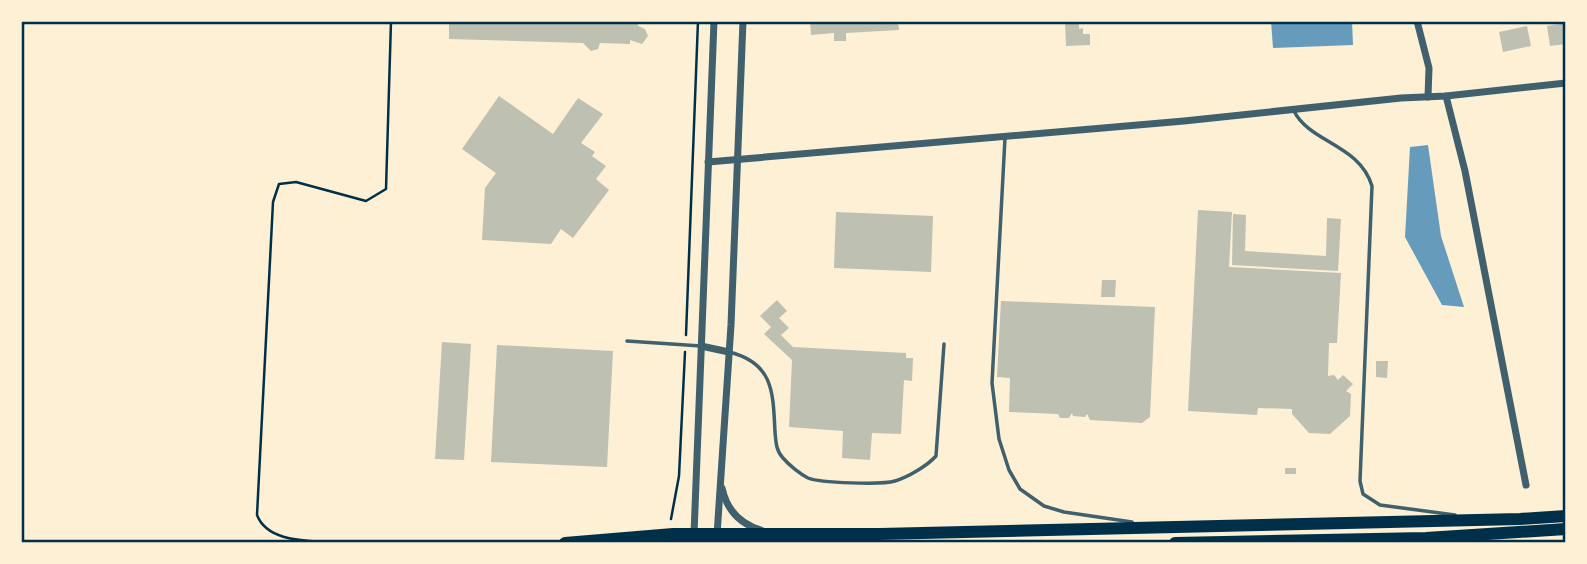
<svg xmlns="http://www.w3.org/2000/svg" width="1587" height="564" font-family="Jost,sans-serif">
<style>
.water{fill:#669bbc}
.building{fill:#bec0b2}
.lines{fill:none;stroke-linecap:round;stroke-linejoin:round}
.path{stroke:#003049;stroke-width:2.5}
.service{stroke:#3f606c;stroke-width:3.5}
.minor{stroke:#3f606c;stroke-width:7}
.primary{stroke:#003049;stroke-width:12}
.neatline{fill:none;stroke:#003049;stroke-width:2.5}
</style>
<rect width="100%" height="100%" fill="#fdf0d5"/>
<!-- water -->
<g class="water">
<path d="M1271,21h81l1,24 -80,3z"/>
<path d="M1428,145l13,91 23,71 -22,-2 -37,-68 5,-90z"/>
</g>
<!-- building -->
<g class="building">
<path d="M449,21h189v5l7,3 3,7 -6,8 -12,-4v4l-30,-1 -2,6 -7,2 -8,-8 -134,-4z"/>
<path d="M810,21h88l1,9 -53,3v8h-12v-8l-23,2z"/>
<path d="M1065,21h14v8l4,-1v6h7v11l-24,1z"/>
<path d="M1566,23v21l-16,2 -3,-20z"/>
<path d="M1527,26l4,20 -28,6 -4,-20z"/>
<path d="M499,96l54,38 25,-36 25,16 -22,29 14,9 -3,4 14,10 -10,13 13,11 -36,48 -12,-9 -10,15 -69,-4 3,-52 11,-15 -34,-24z"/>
<path d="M1198,210l34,2 -3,55 112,6 -4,70h-8l-1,33 6,-1 4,5 5,-5 10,9 -7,7 5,3 -1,22 -20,18 -21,-1 -17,-19v-5l-34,-1 -1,7 -69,-4z"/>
<path d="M836,212l97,4 -2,56 -97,-4z"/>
<path d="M1233,214l13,1 -1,36 81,5 1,-38 14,1 -3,52 -106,-6z"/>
<path d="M1102,280h14l-1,17h-14z"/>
<path d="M777,300l10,11 -8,7 10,10 -8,7 12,12 113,6v5h7l-1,23 -8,-1 -3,54 -29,-1 -2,27 -28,-2 1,-27 -54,-4 3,-67 -28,-26 7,-7 -11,-11z"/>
<path d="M1001,301l154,6 -5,110 -8,6 -52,-3 -3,-6 -2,3 -12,-1 -1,-3 -3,5h-9l-2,-4 -49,-2 1,-34 -13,-1z"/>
<path d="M442,342l29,2 -7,116 -29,-1z"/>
<path d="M497,345l116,6 -6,116 -116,-5z"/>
<path d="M1376,361h12l-1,17 -11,-1z"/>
<rect x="1285" y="468" width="11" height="6"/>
</g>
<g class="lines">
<!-- path -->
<g class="path">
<path d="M686,335l12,-314"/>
<path d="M671,519l8,-43 6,-124"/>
<path d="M338,543c-26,-3 -70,1 -81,-28l16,-313 6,-18 17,-2 70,19 20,-12 5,-168"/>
</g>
<!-- service -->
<g class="service">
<path d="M1294,111c16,32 65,33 78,75l-12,295 3,13 17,11 75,10"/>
<path d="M1005,138l-13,245 7,56 10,31 11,19 24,17 20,6 68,10"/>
<path d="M627,341l74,5"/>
<path d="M729,352c45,11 44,41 46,80 1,10 1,19 8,26 6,7 17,16 25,20 12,5 74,7 87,3 13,-4 32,-15 41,-25l8,-112"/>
</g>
<!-- minor -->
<g class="minor">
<path d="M1417,21l12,47 -1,29"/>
<path d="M1446,96l19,75 61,314"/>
<path d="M708,162l476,-41 217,-23 45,-2 120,-13"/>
<path d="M701,346l28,6"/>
<path d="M722,488c5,23 18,36 39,42"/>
<path d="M694,534l20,-513"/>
<path d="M717,535l14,-210 12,-304"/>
</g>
<!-- primary -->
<g class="primary">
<path d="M565,543l108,-9h207l640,-15 46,-3"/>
<path d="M1175,543l251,-5 140,-9"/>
</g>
</g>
<!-- border -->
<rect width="1587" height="564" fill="none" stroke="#fdf0d5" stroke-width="46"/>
<rect x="23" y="23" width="1541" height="518" class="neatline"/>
</svg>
